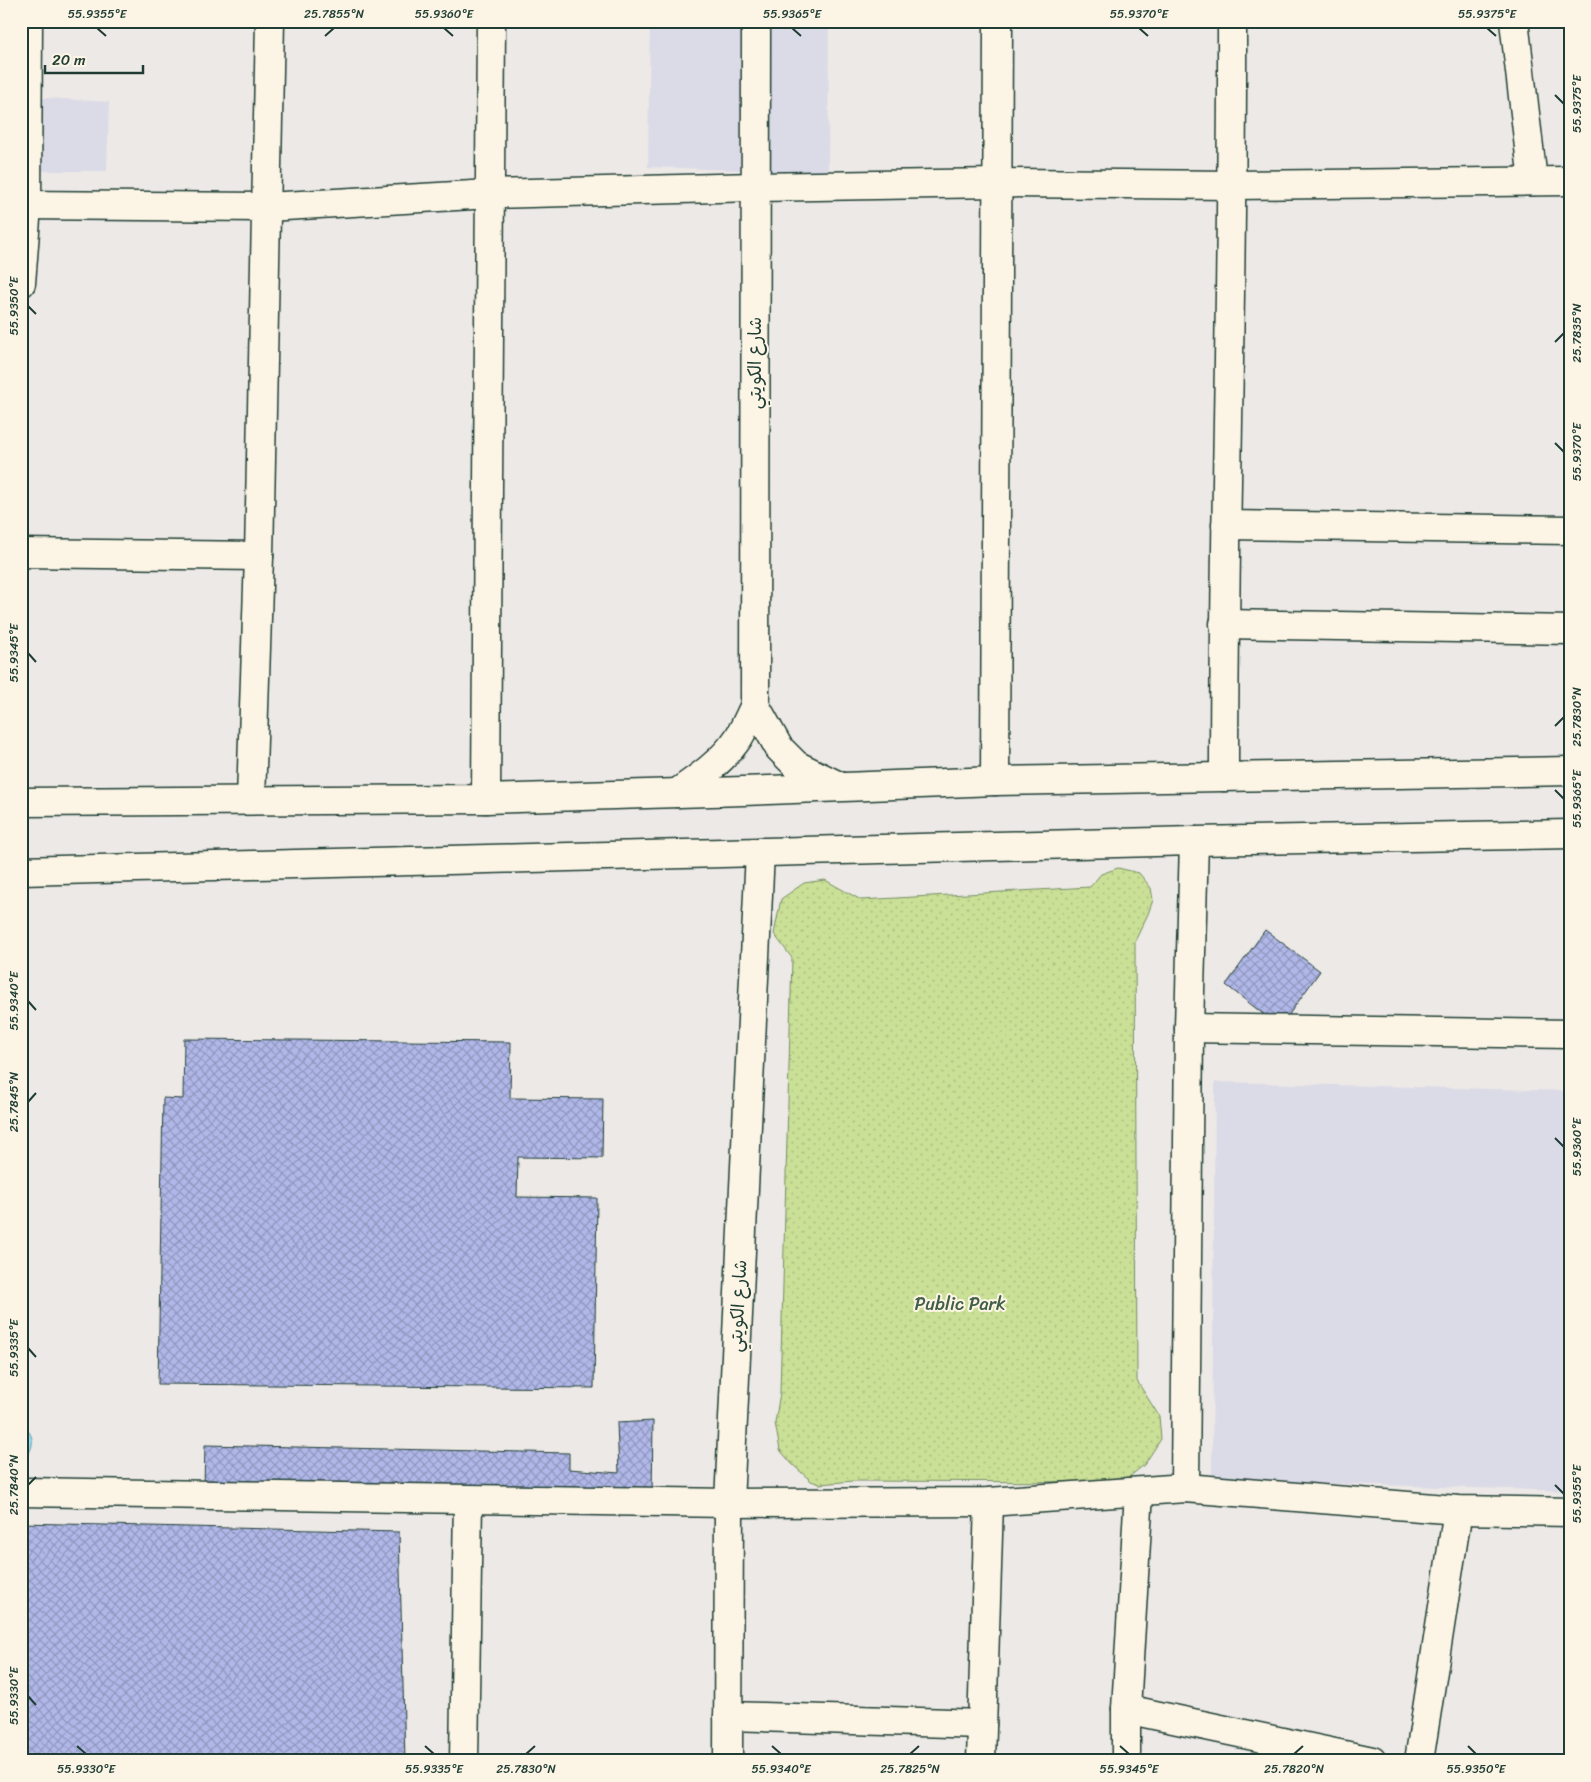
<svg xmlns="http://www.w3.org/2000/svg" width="1591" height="1782" font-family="Sriracha,'Playpen Sans Arabic',sans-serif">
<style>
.built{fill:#dbdae7}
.park{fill:url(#park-dots);stroke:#748e65}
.water{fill:url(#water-ripples);stroke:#649da7}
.building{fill:url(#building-cross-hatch);stroke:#1f3d34}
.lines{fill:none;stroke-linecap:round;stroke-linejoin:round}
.minor-casing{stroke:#1f3d34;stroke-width:31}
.minor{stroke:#fcf5e5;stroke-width:28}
.ticks{fill:none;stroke:#1f3d34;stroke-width:2}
.labels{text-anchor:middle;stroke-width:4;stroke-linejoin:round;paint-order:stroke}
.street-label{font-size:18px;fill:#1f3d34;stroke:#fcf5e5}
.park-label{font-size:18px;fill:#415e48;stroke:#fcf5e5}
.neatline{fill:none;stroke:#1f3d34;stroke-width:2}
.ticks-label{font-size:12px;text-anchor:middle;fill:#1f3d34}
</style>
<defs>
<pattern id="park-dots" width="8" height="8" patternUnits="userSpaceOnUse" patternTransform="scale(1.25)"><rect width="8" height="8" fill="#cae096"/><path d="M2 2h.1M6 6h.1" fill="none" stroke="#adc182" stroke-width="1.8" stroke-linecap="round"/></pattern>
<pattern id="water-ripples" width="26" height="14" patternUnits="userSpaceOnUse" patternTransform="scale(1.25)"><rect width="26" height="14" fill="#92ddf3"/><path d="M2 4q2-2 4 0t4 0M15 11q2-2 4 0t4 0" fill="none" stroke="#7dbfd1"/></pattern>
<pattern id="building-cross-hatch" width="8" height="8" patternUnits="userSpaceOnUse" patternTransform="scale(1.25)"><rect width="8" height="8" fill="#b1b8e9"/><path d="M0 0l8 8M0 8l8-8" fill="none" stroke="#8f97be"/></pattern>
</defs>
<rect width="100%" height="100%" fill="#ede9e6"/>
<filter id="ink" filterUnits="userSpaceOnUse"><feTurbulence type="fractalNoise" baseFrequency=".02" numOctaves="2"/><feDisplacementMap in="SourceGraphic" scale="10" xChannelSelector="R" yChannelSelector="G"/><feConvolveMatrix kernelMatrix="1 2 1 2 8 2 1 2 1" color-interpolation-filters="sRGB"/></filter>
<g filter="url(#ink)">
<!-- built -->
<g class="built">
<path d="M650,21h179l-1,152 -180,-6z"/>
<path d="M30,97l79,5 -2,69h-75z"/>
<path d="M1215,1082l355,9v400l-358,-11z"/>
</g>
<!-- park -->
<path class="park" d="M1118,868l21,5 12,15 2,12 -5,14 -13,27 2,440 22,35 2,23 -17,26 -15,12 -27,5 -249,-1 -33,3 -9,-3 -19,-17 -12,-14 -5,-27 5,-30 12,-435 -18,-24 7,-35 23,-16 21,-3 36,20 229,-13 11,-13z"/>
<!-- water -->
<path class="water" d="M21,1425c15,8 15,26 0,35z"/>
<!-- building -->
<g class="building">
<path d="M1265,930l55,41 -40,56 -54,-42z"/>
<path d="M184,1039l327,3 -1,56 93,1 -1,59 -84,-1 -1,40 80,1 -3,190 -436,-4 5,-286 20,1z"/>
<path d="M653,1421l-1,75 -448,-10 1,-41 364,8v16l50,4 -2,-50z"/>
<path d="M21,1523l378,9 6,229h-384z"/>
</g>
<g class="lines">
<!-- minor casing -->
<g class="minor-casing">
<g id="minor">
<path d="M1514,21l19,160"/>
<path d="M21,205l246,2 223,-13 265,-7 241,-4 237,2 337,-4"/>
<path d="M21,283l6,-77 1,-185"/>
<path d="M1226,525l344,5"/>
<path d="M21,553l238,3"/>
<path d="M1224,624l346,6"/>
<path d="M755,705l24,43 17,17 43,21"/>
<path d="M1224,777c0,-252 9,-504 8,-756"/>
<path d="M995,781l3,-760"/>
<path d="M677,793c23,-16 46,-32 62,-56 6,-10 11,-22 16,-32l1,-684"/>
<path d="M486,799l5,-778"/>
<path d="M251,800l8,-244 11,-535"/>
<path d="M21,802l465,-3 257,-8 252,-10 575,-10"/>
<path d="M21,871l1173,-30 376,-7"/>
<path d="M1189,1028l381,6"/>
<path d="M1185,1488l4,-460 5,-187"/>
<path d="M21,1492l708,11 260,-1 196,-14 273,22 112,2"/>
<path d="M1126,1709l246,52"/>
<path d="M728,1716l254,8"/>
<path d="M464,1761l4,-261"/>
<path d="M728,1761l1,-258 31,-651"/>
<path d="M981,1761l8,-259"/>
<path d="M1126,1761v-52l13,-217"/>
<path d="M1419,1761l39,-251"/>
</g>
</g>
<!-- minor -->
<use href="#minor" class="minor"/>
</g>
</g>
<!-- ticks -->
<path class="ticks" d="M97,28l9,8M444,28l9,8M792,28l9,8M1139,28l9,8M1487,28l9,8M325,36l9,-8M1555,95l9,9M28,306l8,8M1555,342l9,-9M1555,443l9,9M28,653l8,9M1555,726l9,-9M1555,790l9,9M28,1001l8,9M28,1102l8,-9M1555,1138l9,9M28,1348l8,9M28,1485l8,-8M1555,1485l9,9M28,1696l8,9M77,1746l9,8M425,1746l9,8M772,1746l9,8M1120,1746l9,8M1468,1746l8,8M526,1754l9,-8M910,1754l9,-8M1294,1754l9,-8"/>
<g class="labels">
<!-- street labels -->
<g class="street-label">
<text transform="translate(755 363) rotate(-90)" y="6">شارع الكويتي</text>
<text transform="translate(738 1306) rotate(-87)" y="6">شارع الكويتي</text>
</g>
<!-- park labels -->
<g class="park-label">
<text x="960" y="1310">Public Park</text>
</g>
</g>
<!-- margin -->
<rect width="1591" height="1782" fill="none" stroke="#fcf5e5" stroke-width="55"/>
<!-- scale -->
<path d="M45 65v8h98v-8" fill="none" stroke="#1f3d34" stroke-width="2.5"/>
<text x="52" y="65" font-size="15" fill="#1f3d34" stroke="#fcf5e5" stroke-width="4" paint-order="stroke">20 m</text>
<rect x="28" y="28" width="1536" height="1726" class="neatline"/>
<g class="ticks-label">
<text x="97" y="18">55.9355°E</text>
<text x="334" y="18">25.7855°N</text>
<text x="444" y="18">55.9360°E</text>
<text x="792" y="18">55.9365°E</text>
<text x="1139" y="18">55.9370°E</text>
<text x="1487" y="18">55.9375°E</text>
<text transform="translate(1577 104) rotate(-90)" y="4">55.9375°E</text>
<text transform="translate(14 306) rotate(-90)" y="4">55.9350°E</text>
<text transform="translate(1577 333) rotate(-90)" y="4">25.7835°N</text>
<text transform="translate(1577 452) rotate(-90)" y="4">55.9370°E</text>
<text transform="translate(14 653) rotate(-90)" y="4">55.9345°E</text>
<text transform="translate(1577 717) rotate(-90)" y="4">25.7830°N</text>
<text transform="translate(1577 799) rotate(-90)" y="4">55.9365°E</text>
<text transform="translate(14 1001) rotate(-90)" y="4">55.9340°E</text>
<text transform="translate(14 1102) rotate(-90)" y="4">25.7845°N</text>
<text transform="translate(1577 1147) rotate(-90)" y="4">55.9360°E</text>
<text transform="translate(14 1348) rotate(-90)" y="4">55.9335°E</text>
<text transform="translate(14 1485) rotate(-90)" y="4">25.7840°N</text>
<text transform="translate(1577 1494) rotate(-90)" y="4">55.9355°E</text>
<text transform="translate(14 1696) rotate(-90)" y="4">55.9330°E</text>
<text x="86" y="1773">55.9330°E</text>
<text x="434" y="1773">55.9335°E</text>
<text x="526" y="1773">25.7830°N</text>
<text x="781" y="1773">55.9340°E</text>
<text x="910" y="1773">25.7825°N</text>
<text x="1129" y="1773">55.9345°E</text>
<text x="1294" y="1773">25.7820°N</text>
<text x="1476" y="1773">55.9350°E</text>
</g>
</svg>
